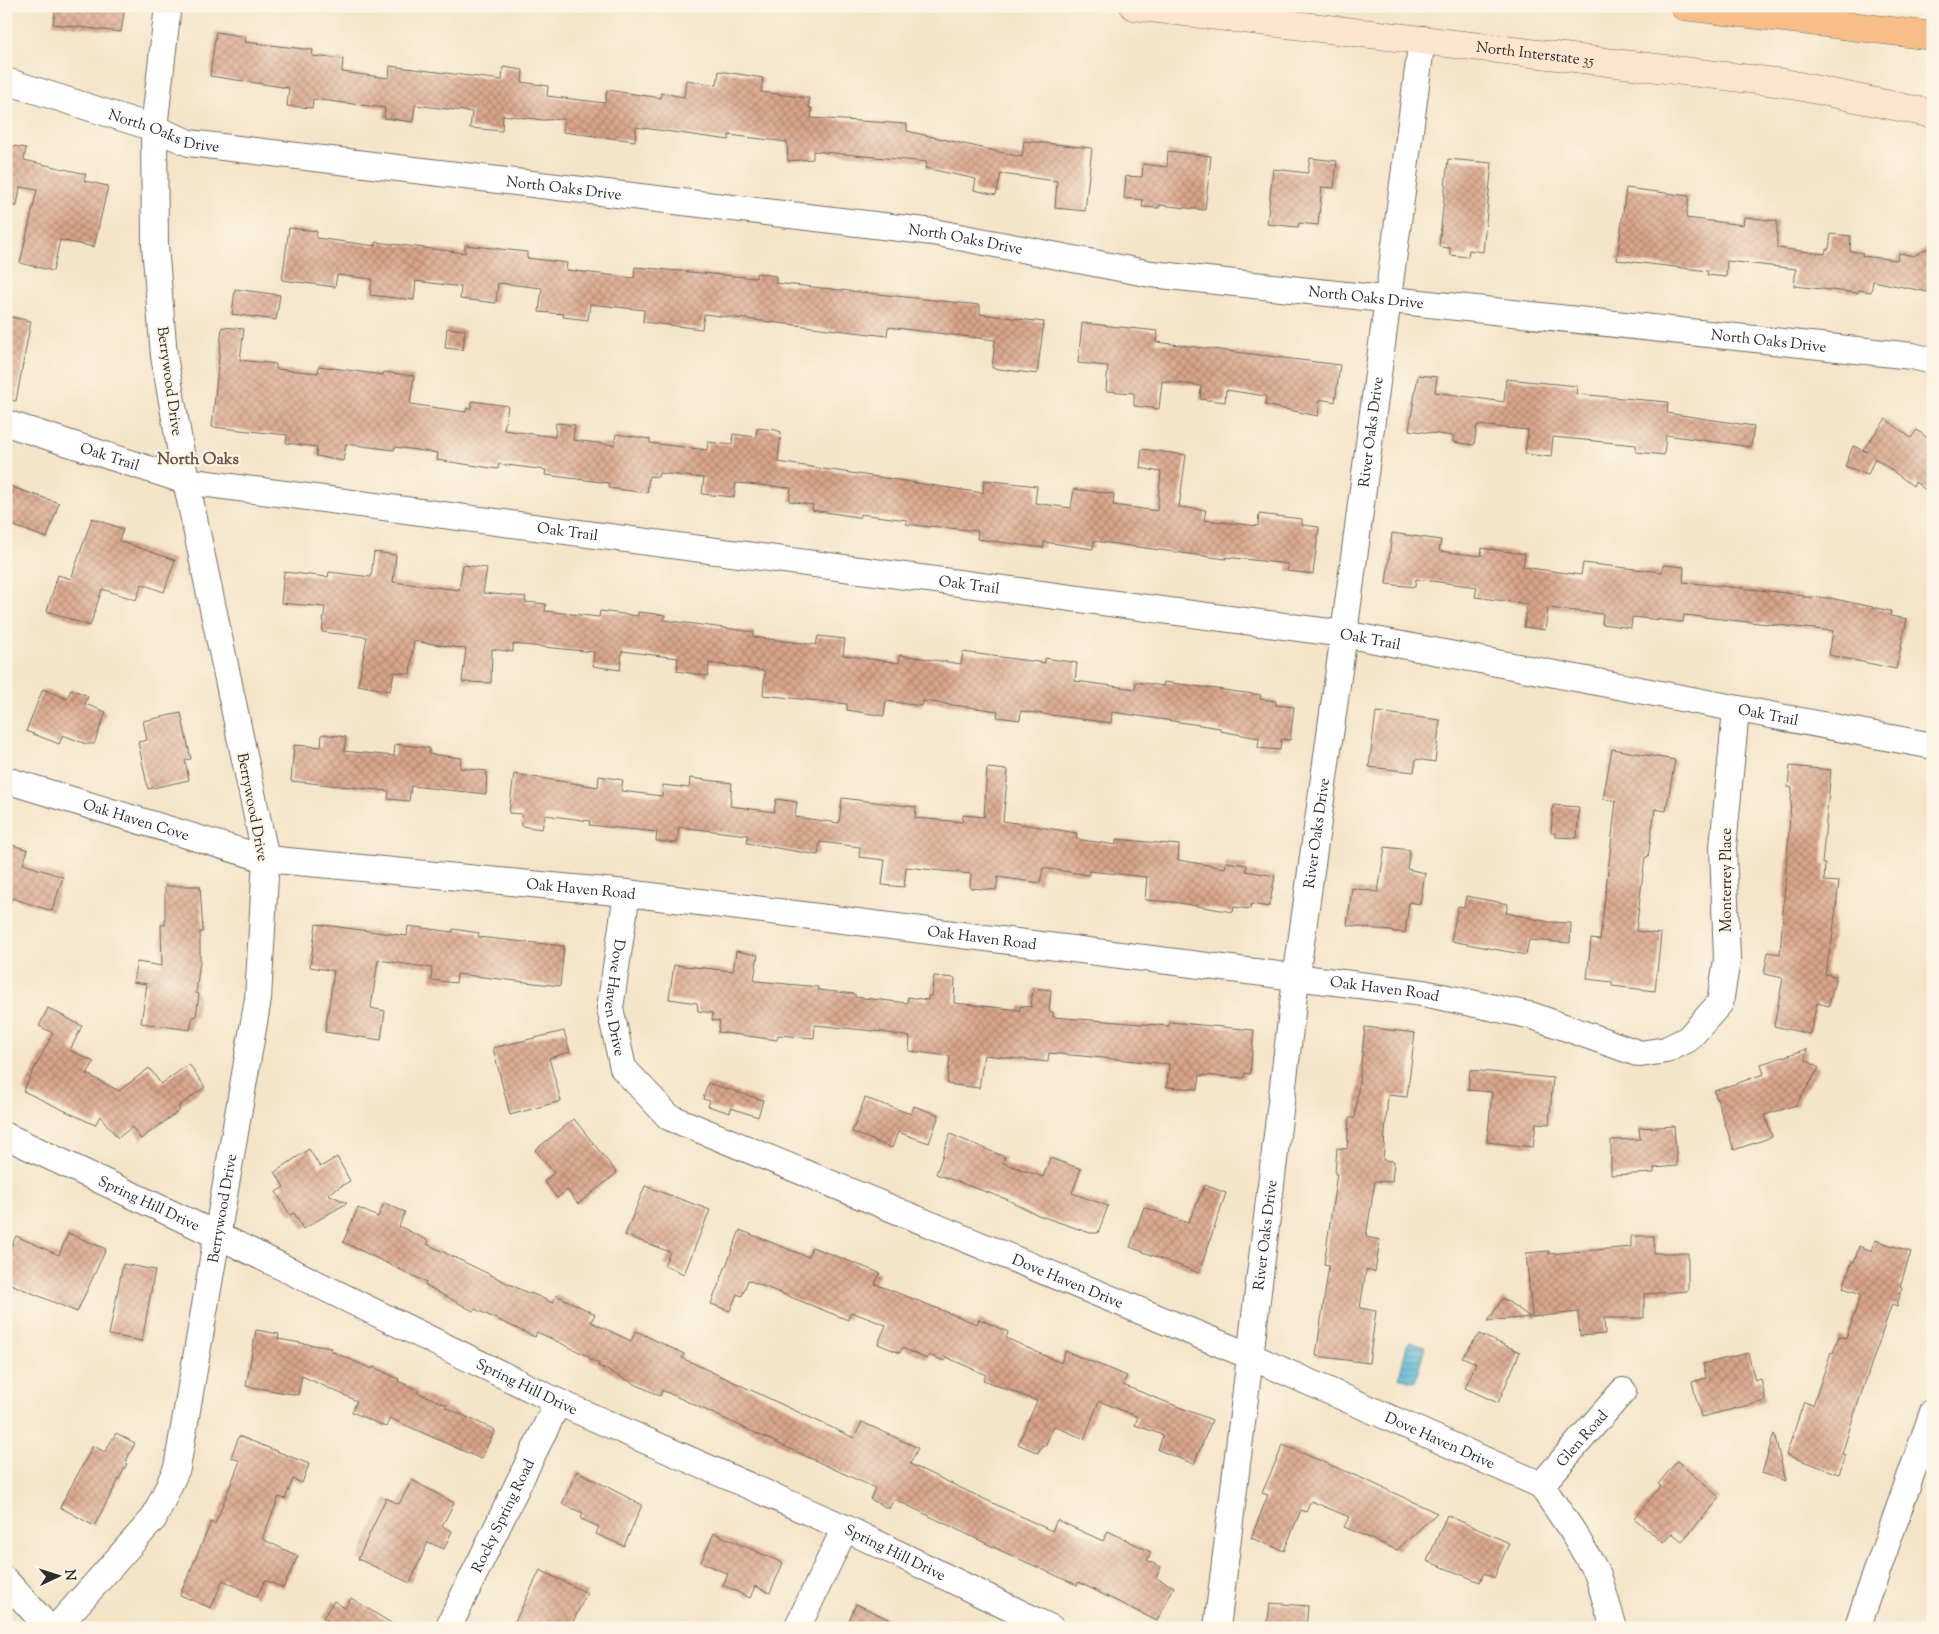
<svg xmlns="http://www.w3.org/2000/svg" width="1939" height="1634" font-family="'Sorts Mill Goudy',serif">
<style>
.water{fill:url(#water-rules);stroke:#416f80}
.building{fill:url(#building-cross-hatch)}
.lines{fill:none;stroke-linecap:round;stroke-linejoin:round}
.minor-casing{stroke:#716c62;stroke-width:28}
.secondary-casing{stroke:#716c62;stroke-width:29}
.motorway-casing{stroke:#716c62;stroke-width:29}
.minor{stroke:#fff;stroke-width:26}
.secondary{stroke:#fce5cf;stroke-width:28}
.motorway{stroke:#f7be88;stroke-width:28}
.labels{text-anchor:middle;stroke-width:4.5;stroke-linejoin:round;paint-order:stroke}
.street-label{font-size:15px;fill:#2b2b2b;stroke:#fcf5e5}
.neighbourhood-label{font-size:16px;font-weight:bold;fill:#68564c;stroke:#fcf5e5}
</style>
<defs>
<pattern id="water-rules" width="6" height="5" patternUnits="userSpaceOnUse" patternTransform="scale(1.25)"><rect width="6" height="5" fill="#57b3d5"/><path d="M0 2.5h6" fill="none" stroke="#4892ad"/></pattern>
<pattern id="building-cross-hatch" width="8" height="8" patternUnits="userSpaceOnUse" patternTransform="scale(1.25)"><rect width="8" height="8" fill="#daa58a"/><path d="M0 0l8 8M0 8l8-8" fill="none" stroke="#b18771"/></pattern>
</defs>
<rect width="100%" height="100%" fill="#fcf5e5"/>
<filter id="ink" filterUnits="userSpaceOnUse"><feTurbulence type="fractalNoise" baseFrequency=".02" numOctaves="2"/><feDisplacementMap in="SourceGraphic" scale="10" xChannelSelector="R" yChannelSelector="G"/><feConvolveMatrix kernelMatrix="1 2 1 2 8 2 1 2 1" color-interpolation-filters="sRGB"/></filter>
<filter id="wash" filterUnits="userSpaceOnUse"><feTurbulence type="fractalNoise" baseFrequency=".0096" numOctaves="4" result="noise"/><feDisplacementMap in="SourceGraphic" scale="20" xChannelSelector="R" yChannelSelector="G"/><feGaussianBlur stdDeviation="1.12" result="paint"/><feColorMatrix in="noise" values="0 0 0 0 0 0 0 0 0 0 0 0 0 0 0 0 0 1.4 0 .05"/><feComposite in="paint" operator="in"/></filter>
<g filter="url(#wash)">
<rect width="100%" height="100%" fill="#f4e4c8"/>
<!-- water -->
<path class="water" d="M1410,1342l15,5 -10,35 -16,-5 8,-33z"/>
<g id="blocks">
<!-- building -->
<g class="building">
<path d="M56,6h69l-4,26 -68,-8z"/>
<path d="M216,32l30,5 -1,5 68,8 -1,6 31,3 -1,13 47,6 1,-12 112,14 1,-13 20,3 -1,12 26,4 -1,10 58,7 2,-13 54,8v-5l23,4 2,-17 31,5 2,-14 44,7 -2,14 48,6v10h3l-1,10 96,6v7l115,26 2,-16 68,7 -7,63 -30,-3 2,-27 -56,-7 -5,21 -22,-5 2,-11 -51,-11 2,-6 -114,-11v8l-25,2 -1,-19 -58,-7v5l-93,-13 -1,14 -72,-9 1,-13 -21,1 -40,-5 -1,16 -32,-3 2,-16 -57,-7 -2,17 -29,-4 1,-10 -72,-9 -1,9 -25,-2 2,-18 -79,-12z"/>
<path d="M6,145l20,3 -2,12 62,14 -2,7 24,5 -14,61 -34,-7 -7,31 -33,-8 17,-73 -17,-3 -3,19 -11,-1z"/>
<path d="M1168,151l43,5 -6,54 -45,-5 -1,3 -17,-1 1,-7 -19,-2 2,-22 16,1 1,-13 24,3z"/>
<path d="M1310,158l27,3 -3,27 -12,-1 -4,38 -19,-2 -1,4 -31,-3 6,-55 35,4z"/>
<path d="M1448,159l44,4 -9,89 -14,-2 -1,7 -18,-2v-7l-11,-1z"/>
<path d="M1626,188l63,8 -3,22 57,7 1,-8 33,4v27l48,6 1,-5h3l2,-15 20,2 -1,15 13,2 -1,3 35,4 2,-7 15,3 19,-11v48l-60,-12 -2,11 -12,-2 -1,3 -64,-7 2,-17 -69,-8 -1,16 -19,-2 1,-4 -91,-11z"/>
<path d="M289,228l28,3 -1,7 60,8v-4l89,11v-8l62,7v6l40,5 -1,7 68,8 1,-11 121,11v-5l20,3 -1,7 205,22v9l64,8 -7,52 -45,-6 3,-28 -107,-13 -1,9 -183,-22 -2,15 -59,-7 1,-12 -54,-6 -2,16 -25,-3 1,-3 -25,-2 3,-24 -44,-5 -2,20 -36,-4 1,-12 -45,-6 -2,19 -44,-5 2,-16 -35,-4 -2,12 -53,-7z"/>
<path d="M235,289l45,6 -4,25 -44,-6z"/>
<path d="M6,316l25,5 -15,80 -10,-1z"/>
<path d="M1082,323l76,8 -2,11 184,23 -5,37 -15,-3 -2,17 -53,-11 1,-9 -40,-6 -1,12 -25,-3 1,-13 -39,-5 -3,28 -25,-3v-13l-28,-2 2,-25 -30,-3z"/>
<path d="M222,327l22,2 -4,31 36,4v5l42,4 1,-7 64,9 1,-3 30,4 -4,28 56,8 1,-4 4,1 1,-8 36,5 -4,24 51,7 1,-14 19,2 -2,15 41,5 2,-11 34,5v4l57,7 1,-8 24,3 1,-11 23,3 1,-9 19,2 5,2 -3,30 205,31 1,-13 53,6 -2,17 36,5 3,-19 40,5 -1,11 44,6 4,-39 -21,-4 2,-19 44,6 -7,52 27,3 -2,10 54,6 1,-12 43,5v6l17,2 -6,47 -26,-3 1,-7 -62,-7v2l-132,-18 -1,8 -49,-7v6l-67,-9 1,-8 -48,-5v1l-24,-3 1,-4 -47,-6v3h-3l-45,-7 1,-5 -24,-4 2,-13 -55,-5 -2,14 -32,-3 2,-16 -45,-5 -1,4 -9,-1 -2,17 -38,-5v-5l-64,-8 1,-5 -47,-6 -1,5 -61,-9 1,-7 -43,-6 -1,3 -48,-6 -3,17 -27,-5 1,-9 -31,-4 1,-8 -75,-8z"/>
<path d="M447,328l18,2 -2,20 -18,-2z"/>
<path d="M1418,375l19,2 -2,15 69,10 2,-23 71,7 -1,8 92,8 -1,11 87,13 -3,21 -85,-12 -2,20 -28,-3v-7l-83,-8 -2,20 -26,-3 3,-24 -51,-5 -3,20 -21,-3v-6l-44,-6z"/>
<path d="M1886,419l25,19 6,-8 16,12v53l-18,-13 -2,4 -38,-28 -7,17 -23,-9 8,-20 14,6 -4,-3z"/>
<path d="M6,485l53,18 -12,35 -41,-15z"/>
<path d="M92,518l31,11 -4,12 56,19 -11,32 -22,-8 -6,16 -34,-11 -12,37 -43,-15 11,-36 13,4z"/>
<path d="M1392,533l49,7 -2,11 42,5 1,-8 43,6 -2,13 58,8 2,-12 79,9 1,-7 21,2 -1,15 94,10 26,3v2l27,1 61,13 -1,5 17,3 -11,50 -67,-14 4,-24 -149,-16 -1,7 -51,-5 -1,11 -29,-4 1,-10 -55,-6 -3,22 -21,-3 3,-23 -52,-7 2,-10 -61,-8 -1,8 -29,-3z"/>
<path d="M374,552l22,3 -3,27 66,8 4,-25 24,3 -4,25 43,4 -1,5 21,2 -1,7 54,6 1,-6 38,5v-4l27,3 -1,5 90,12 -1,5 63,8 2,-9 27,3 -2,16 56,8 1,-8 61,9 2,-12 82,11v-5l32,5 -2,18 60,8 1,-7 27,4 1,-4 97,13 -1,4 16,2v4l18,2 -4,33 -9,-1 -1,11 -22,-2 1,-10 -39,-7v-3l-108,-16 -1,11 -90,-12 -1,9 -23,-3 1,-6 -75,-10 -1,5 -36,-5 -2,15 -37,-6v-6l-84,-9 2,-24 -56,-8 -1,13 -31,-5 1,-13 -56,-7 -2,19 -27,-4 1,-14 -81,-8v8l-21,-3 -1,34 -29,-1 4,-33 -52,-8 -4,33 -16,-2 -4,19 -32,-6 9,-48 -45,-5 3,-25 -44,-4 3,-31 44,5 1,-5 42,5z"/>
<path d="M43,689l24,10 4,-10 17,7 -3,8 21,8 -12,32h-8l-23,-9 -4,9 -33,-13z"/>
<path d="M1376,712l64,8 -5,42 -19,-3 -2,13 -45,-5z"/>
<path d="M181,713l10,46 -6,1 4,20 -41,9 -10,-47 9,-2 -4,-19z"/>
<path d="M322,734l24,3 -2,14 50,5 1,-12 34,4v6l32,4 -1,10 27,3 -1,23 -75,-8 -2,15 -21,-2 1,-8 -98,-10 3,-36 27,2z"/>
<path d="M1612,749l63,11 -9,51 -11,-2 -7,48h-3l-9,74 25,3 -6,57 -43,-5v-4l-25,-3 4,-40 9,1 16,-139 -13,-2z"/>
<path d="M1790,766l41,4 -9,94h3l-1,17 15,1 -7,59 -7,33 11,2 -7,30 -12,-3 -7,31 -36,-8 9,-48 -19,-4 4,-22 12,2 12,-166 -4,-1z"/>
<path d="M987,768l21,2 -5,51 74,12 -1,6 40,6v-6l63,6 -1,15 47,8 1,-6 21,3 -1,6 29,5 -6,31 -18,-3 -1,5 -16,-2 -1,5 -60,-10 -28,-2 2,-23 -58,-6v4l-46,-7 -3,15 -42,-6 -2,13 -26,-2 1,-14 -65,-7 -2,20 -22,-2 3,-25 -26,-3 1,-10 -40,-5 -2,13 -71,-12 1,-8 -69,-8 -2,16 -21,-2 1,-9 -68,-7 1,-4 -45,-6 -3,14 -21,-3 1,-12 -13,-1 5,-39 84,13 1,-11 24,4 -2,11 41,5 1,-11 26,3 1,-10 42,5 -2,23 44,6 2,-13 21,3 -2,15 44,6 3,-25 74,9 -1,11 47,4 1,-7 21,2z"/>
<path d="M1553,805l26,2 -2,31 -22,-1v-4h-4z"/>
<path d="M6,843l22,7 -5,14 40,13 -11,34 -40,-13 -3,6h-3z"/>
<path d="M1385,847l25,3 -3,19 18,4 -5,31 -11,-2 -4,31 -58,-8 5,-37 26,4z"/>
<path d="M165,886h35l3,46h-3v29l-4,32 3,1 -3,23 -3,-1 -3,14 -49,-7 6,-39 -14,-2 4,-20 25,4 -1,-41h4z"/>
<path d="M1466,896l42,8 -2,9 43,9 22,1 -1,20 -41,-3 -3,15 -75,-14 7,-35 6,1z"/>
<path d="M316,924l91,12 1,-10 45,6v-3l26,4 -1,4 86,9 -4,40 -103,-12 -1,9 -25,-3 1,-12 -54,-8 -7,48 14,3 -4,29 -56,-8 9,-61 -24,-4z"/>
<path d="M736,951l22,4 -4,25 2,1 62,6v3l37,4v3l52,6 1,-6 20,3v-4h3l3,-20 21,2 -1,25 66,7v-4l11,1 2,-19 18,2 -2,21 4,1v5l116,9 1,-4 84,8 -4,44 -5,-1 -1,5 -44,-3 -2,14 -31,-2 2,-23 -120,-11 -1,9 -64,-7 -5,33 -32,-4 3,-28 -41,-5 1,-14 -27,-5 -68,-7 -1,13 -36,-3 -1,5 -59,-8 2,-11 -8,-1 1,-7 -15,-2 -1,-8 -28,-4 5,-34 59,6z"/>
<path d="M48,1008l34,18 -12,24 24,12 -7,12 32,17 30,-23 12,16 28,-20 16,23 -27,20 2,3 -39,29 -9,-12 -14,11 -18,-22 -5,9 -72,-34 30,-58 -14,-7z"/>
<path d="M1365,1027l50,6 -8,64 -19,-2 -5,65 11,1 -2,21 -17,-1 -9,56 14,3 -5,32 -9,-2 -6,38 16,3 -7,52 -53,-7 13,-91 -5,-1 13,-90h-2l2,-26 10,1 2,-31h6z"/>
<path d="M564,1031l6,21 -21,6 12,43 -51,14 -17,-67z"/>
<path d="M1807,1049l-2,10 14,9 -23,37 -31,10 7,22 -38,13 -20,-59 50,-17 -3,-10z"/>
<path d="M1470,1070l83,8 -4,46 -13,-1 -3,24 -46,-5 5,-50 -24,-2z"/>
<path d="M708,1083l55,17 -5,17 -27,-9 -1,5 -22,-7 2,-5 -7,-2z"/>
<path d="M865,1098l46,16 3,-8 25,9 -10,28 -31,-11 -6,16 -40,-16z"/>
<path d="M574,1119l43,54 -39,31 -11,-14 -10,8 -13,-17 10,-8 -19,-23z"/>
<path d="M1674,1126l3,40 -23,2v5l-43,2v-35l29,-1 -1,-11z"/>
<path d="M950,1134l55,23 -2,6 40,14 7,-19 31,11 -9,24 36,13 -10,27h-8l-52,-18 -32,-16 -70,-25z"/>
<path d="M309,1149l11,18 17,-10 13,24 -22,13 19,9 -44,26 -9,-16 -4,2 -14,-23 8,-5 -9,-15z"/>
<path d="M1205,1185l21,8 -27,80 -69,-26 14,-40 44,16z"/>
<path d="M645,1186l65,24 -26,64 -20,-9 6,-13 -45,-17z"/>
<path d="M384,1203l21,9 -6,14 30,15 -2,3 103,50 1,-1 22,10 3,-8 39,19 -4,8 40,19 5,-10 48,23 -2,4 172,80 8,-16 56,26 -8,16 142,67 5,-11 46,21 5,-10 43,21 -4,8 14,7 -5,11 18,9 -17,34 -79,-39 -1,3 -71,-32 -112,-54 -5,10 -19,-10 5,-11 -213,-98 -2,6 -62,-30 1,-2 -10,-5 1,-2 -53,-25 -2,5 -60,-28 -2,2 -48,-26 1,-3 -83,-40 15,-34 20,9z"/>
<path d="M740,1230l68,27 4,-10 68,26 -5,11 102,40 2,-5 29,13 -2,6 55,25 4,-12 62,25 -4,9 89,35 -18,44 -36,-14 5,-15 -28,-10 3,-8 -39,-16 -15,38 -30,-13 -9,20 -3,-1 -4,8 -20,-9 19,-43 -54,-21 3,-5 -40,-18 -2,4 -15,-6 -2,4 -25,-11 -2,5 -22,-9 8,-19 -35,-13 -3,8 -100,-40 -6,16 -5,-2 -7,17 -19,-7z"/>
<path d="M68,1233l38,16 -29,63 -71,-30v-24l10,-22 43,19z"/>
<path d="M1631,1236h23v17h34v38l-44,3v24h-40l1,16 -25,2 -2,-24 -46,5 -6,-64 23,-2v3l82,-7z"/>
<path d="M1875,1240l36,12 -11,34 2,1 -5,19 -5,-2 -39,114 -11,36 4,1 -7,19 -53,-19 18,-53 9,3 18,-53 2,1 6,-17 7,2 15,-44 -18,-6 9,-27 2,1 5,-16 13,5z"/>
<path d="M123,1264l32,6 -13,71 -33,-6z"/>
<path d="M1503,1298l27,19 -42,4z"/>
<path d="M256,1330l23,4 -1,5 53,9v3l41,18 1,-2 26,12 -1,2 20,9 -1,2 30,13 -2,2 50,23 -14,29 -91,-41 -4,9 -34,-15 5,-11 -55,-25 -4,19 -52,-9z"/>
<path d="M1479,1334l41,18 -22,51 -33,-15 11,-25 -14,-6z"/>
<path d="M1748,1353l7,28 6,-2 5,22 -65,16 -9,-35 14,-4 -3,-14z"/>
<path d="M116,1433l19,10 -10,20 2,1 -33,62 -34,-19 33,-61 12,6z"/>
<path d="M1774,1434l12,47 -24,-8z"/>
<path d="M239,1436l70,28 -7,19 -9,-4 -8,20 -6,-2 -17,42 36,17 -15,32 -18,-8 -8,17 -34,-17 -12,28 -31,-13 31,-73 4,2 25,-63 -9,-4z"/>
<path d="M1283,1445l83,35 71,33 -40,37 -53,-23 5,-10 -38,-16 -5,11 -5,-2 -17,41 -33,-13 17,-43 -6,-2z"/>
<path d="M1677,1461l43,37 -38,43 -10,-8 -9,10 -29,-25 27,-32 -3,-2z"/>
<path d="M577,1471l65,34 -18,41 -28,-12 3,-7 -18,-8 2,-6 -21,-9z"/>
<path d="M412,1480l42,23 -12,23 10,5 -8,18 -16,-7 -18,41 -52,-24 28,-61 13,6z"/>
<path d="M1447,1515l62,28 -15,35 -10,-5 -4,9 -53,-21z"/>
<path d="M714,1533l69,30 -13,30 -15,-7 -5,12 -27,-13 5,-11 -27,-12z"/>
<path d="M540,1570l47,23 -17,35h-58z"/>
<path d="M351,1598l48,30h-66l1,-3 -11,-7 11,-17 11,7z"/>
<path d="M1270,1603l38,3 -2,22h-39z"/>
<path d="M856,1604l52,24h-62z"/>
</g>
</g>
</g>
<g filter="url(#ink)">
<use href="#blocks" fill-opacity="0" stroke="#716c62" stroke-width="1"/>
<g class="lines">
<!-- minor casing -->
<g class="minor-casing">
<g id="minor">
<path id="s1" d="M6,81l148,47 35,15 744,89 218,42 761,82 21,5"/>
<path id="s2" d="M6,423l180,58 1158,153 589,112"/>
<path id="s3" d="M6,780l260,79 361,34 796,100 110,23 107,38 26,-4 22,-11 32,-36 7,-43 -4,-113 13,-137"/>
<path id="s4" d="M627,893l-17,115 13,60 46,49 581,239 291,129 32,47 25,43 16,53"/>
<path id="s5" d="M6,1136l211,99 341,167 287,126 206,100"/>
<path id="s6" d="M1541,1485l82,-94"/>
<path d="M6,1581l43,47"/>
<path id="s7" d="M56,1628l98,-110 23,-50 81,-469 8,-140 -80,-378 -22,-125 -9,-111 -1,-117 14,-122"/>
<path id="s8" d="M448,1628l110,-226"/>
<path d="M797,1628l48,-100"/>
<path id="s9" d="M1217,1628l79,-649 48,-345 78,-595"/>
<path d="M1857,1628l76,-216"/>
</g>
</g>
<!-- secondary casing -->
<g class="secondary-casing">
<g id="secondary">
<path id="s10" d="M1134,6l650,77 149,31"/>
</g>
</g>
<!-- motorway casing -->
<g class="motorway-casing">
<path id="motorway" d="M1684,6l249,30"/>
</g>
<!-- minor -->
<use href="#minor" class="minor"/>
<!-- secondary -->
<use href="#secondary" class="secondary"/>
<!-- motorway -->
<use href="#motorway" class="motorway"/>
</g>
</g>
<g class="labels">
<!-- street labels -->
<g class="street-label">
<text dy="5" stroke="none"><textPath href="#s10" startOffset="404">North Interstate 35</textPath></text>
<text dy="5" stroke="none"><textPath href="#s1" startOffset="166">North Oaks Drive</textPath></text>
<text dy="5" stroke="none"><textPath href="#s1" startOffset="571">North Oaks Drive</textPath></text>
<text dy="5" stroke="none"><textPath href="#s1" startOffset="976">North Oaks Drive</textPath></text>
<text dy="5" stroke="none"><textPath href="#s1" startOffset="1381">North Oaks Drive</textPath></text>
<text dy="5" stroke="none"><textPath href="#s1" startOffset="1786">North Oaks Drive</textPath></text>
<text transform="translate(170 381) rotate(82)" y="5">Berrywood Drive</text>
<text dy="5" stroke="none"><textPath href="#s9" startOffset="1206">River Oaks Drive</textPath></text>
<text dy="5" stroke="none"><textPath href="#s2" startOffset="109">Oak Trail</textPath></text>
<text dy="5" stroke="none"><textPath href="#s2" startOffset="574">Oak Trail</textPath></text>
<text dy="5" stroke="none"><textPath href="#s2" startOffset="979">Oak Trail</textPath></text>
<text dy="5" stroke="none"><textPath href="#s2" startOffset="1384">Oak Trail</textPath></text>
<text dy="5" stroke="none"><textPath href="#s2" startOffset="1789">Oak Trail</textPath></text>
<text transform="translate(253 807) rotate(79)" y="5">Berrywood Drive</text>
<text dy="5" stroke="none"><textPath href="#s3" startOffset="136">Oak Haven Cove</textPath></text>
<text dy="5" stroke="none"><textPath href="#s9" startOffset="801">River Oaks Drive</textPath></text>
<text transform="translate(1726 880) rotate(-90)" y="5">Monterrey Place</text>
<text dy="5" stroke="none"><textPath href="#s3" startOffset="588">Oak Haven Road</textPath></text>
<text dy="5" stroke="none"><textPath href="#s3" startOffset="992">Oak Haven Road</textPath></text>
<text dy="5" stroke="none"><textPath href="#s3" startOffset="1398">Oak Haven Road</textPath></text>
<text dy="5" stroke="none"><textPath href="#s4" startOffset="106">Dove Haven Drive</textPath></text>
<text dy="5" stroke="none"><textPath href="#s5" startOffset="158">Spring Hill Drive</textPath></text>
<text dy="5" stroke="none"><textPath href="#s7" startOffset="466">Berrywood Drive</textPath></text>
<text dy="5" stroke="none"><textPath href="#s9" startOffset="396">River Oaks Drive</textPath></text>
<text dy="5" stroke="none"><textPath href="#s4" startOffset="676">Dove Haven Drive</textPath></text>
<text dy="5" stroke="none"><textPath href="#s5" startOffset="578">Spring Hill Drive</textPath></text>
<text dy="5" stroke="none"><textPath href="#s6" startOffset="62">Glen Road</textPath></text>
<text dy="5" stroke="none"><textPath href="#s4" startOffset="1081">Dove Haven Drive</textPath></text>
<text dy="5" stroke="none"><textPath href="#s8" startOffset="125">Rocky Spring Road</textPath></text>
<text dy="5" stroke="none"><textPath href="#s5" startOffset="982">Spring Hill Drive</textPath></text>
</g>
<!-- neighbourhood labels -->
<g class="neighbourhood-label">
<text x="198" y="464">North Oaks</text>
</g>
</g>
<!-- margin -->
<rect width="1939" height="1634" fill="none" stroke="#fcf5e5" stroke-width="25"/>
<!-- north arrow -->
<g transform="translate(58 1576) rotate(86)" stroke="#fcf5e5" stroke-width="4" paint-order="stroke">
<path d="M0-4L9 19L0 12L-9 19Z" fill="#2b2b2b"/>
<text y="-8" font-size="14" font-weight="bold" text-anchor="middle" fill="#2b2b2b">N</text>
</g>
</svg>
